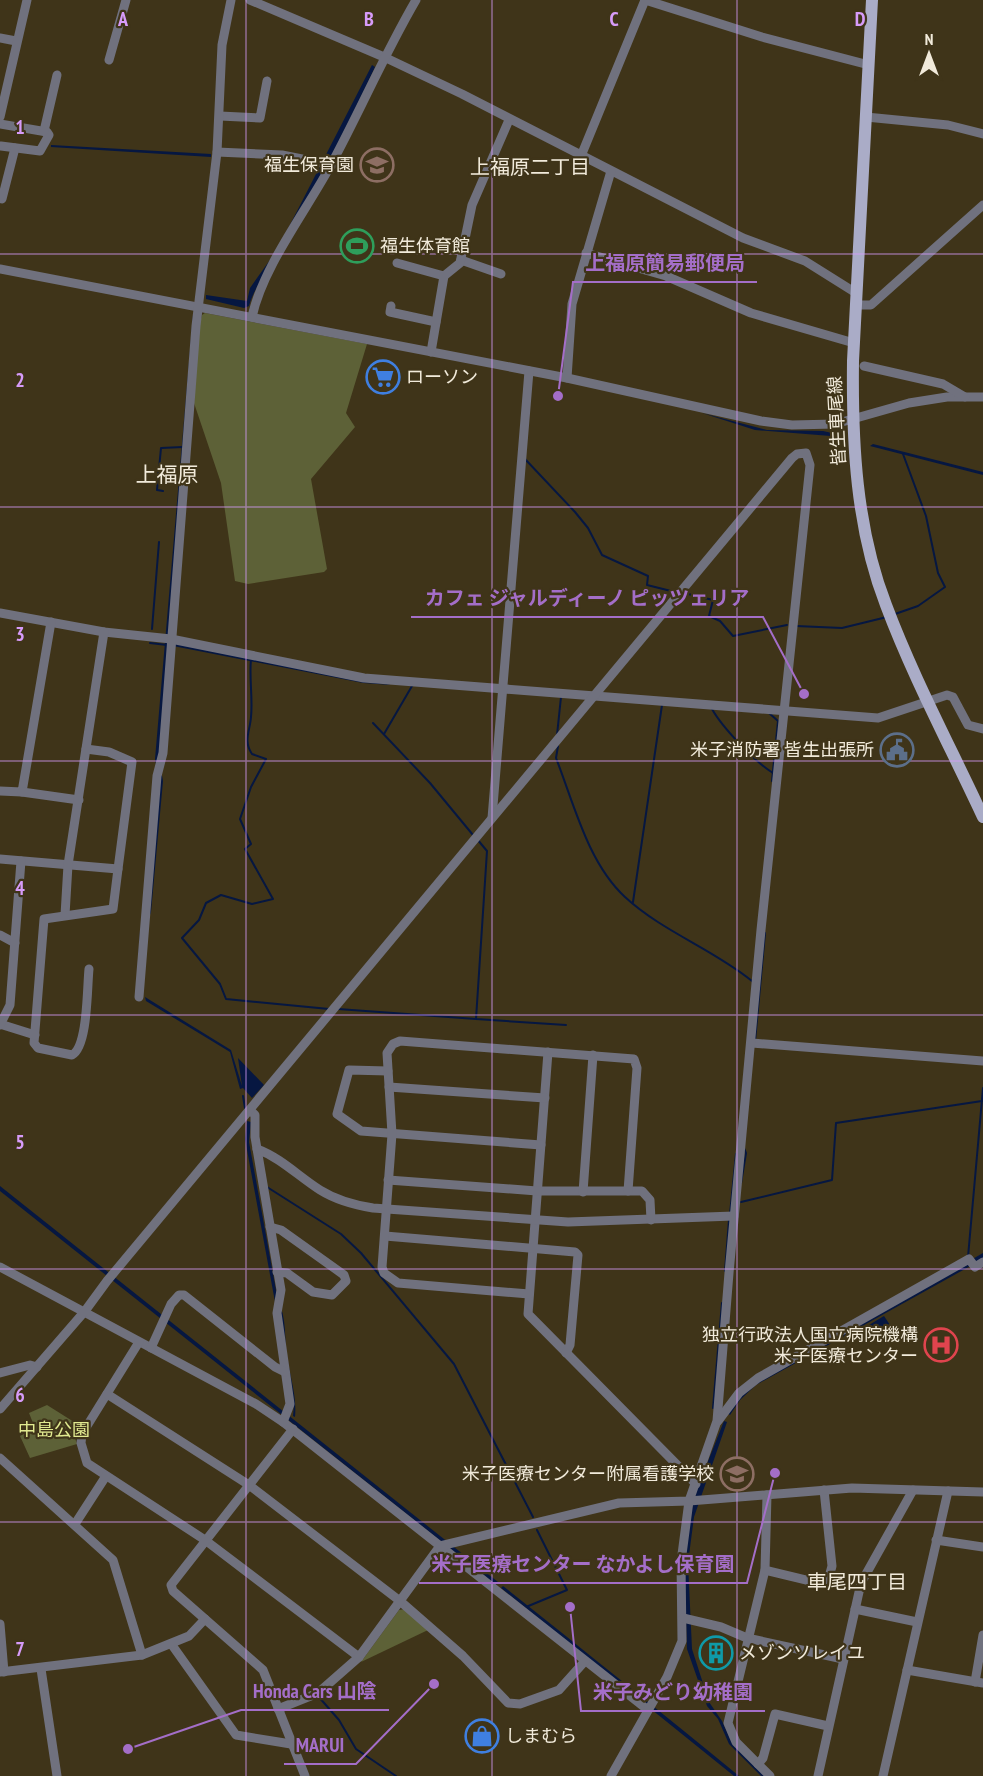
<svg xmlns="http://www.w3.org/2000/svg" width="983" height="1776" font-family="'PT Sans Narrow','Noto Sans JP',sans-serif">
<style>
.green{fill:#5d6137}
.water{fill:#061741}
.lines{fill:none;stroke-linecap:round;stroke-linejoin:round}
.stream{stroke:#061741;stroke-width:2}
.minor{stroke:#70717e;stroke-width:9}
.major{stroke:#aaacc7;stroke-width:12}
.grid{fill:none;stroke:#d79bf9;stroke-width:1.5;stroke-opacity:0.55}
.labels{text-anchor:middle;stroke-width:4.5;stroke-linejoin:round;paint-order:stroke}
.poi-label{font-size:18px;fill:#f1eada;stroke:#3f3419;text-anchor:end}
.street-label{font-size:18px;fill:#f1eada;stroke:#3f3419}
.park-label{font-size:18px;fill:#e1ea90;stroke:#3f3419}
.neighbourhood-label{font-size:20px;fill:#f1eada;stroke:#3f3419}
.quarter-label{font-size:21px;fill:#f1eada;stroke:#3f3419}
.grid-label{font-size:20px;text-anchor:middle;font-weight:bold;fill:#d79bf9;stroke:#3f3419;stroke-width:4.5;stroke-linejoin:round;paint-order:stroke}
.leader{fill:none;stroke:#a46ec8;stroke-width:2}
.callout-dot{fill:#a46ec8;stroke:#3f3419;stroke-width:2}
.callout-label{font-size:20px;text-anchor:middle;font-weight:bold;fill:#a46ec8;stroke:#3f3419;stroke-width:4.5;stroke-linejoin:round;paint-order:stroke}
</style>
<rect width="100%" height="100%" fill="#3f3419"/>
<!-- green -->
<g class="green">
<path d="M205,313l162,31 -21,69 9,14 -44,52 16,90 -3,3 -76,12 -13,-3 -14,-98 -27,-80 5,-76 3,-12z"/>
<path d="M47,1405l35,22 -7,11 2,6 -47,14 -10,-22 15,-8 -6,-15z"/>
<path d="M405,1609l23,21 -67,32 38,-52z"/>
</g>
<!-- water -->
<g class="water">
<path d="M372,65l3,2c-28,61 -60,120 -92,180 -11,20 -28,37 -34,59l-5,2 -38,-9v-4l41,6 3,-13 27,-38z"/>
<path d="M51,145l160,9v3l-160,-10z"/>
<path d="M193,315h3l-25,321 220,49 -28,-2 -195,-38 -9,114 4,22 -12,131 -7,20 -8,62 4,-63 7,-20 12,-131 -4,-21z"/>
<path d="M702,413l65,17 56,1 9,2 -1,3 -76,-6z"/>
<path d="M873,444l110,28v3l-113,-29z"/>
<path d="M145,997l86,53 11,36 -4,-28 26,27 -12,13 -9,-10 -3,1 -10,-37 -84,-51z"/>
<path d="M247,1121l4,1 -2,20 29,159c9,17 6,36 9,55 3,21 10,40 8,61l-2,-1 1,-11 -49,-266z"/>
<path d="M0,1186l498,396 -2,3 -496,-394z"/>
<path d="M983,1253v6l-227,126 -16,15 -10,15 -3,-2 15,-21z"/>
<path d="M884,1316l6,9 -21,12 -5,-9z"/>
<path d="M724,1421l3,1 -33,95 -6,46 4,86 17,53 13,19 11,24 32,31h-4l-32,-32 -11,-25 -11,-13 -20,-57 -3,-87 7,-49 4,-19z"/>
<path d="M503,1586c79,63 157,125 236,190h-5l-233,-188z"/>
</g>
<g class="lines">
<!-- stream -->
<g class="stream">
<path d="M525,459l50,53 13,16 14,27 46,21 -1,9 28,7"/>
<path d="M163,491l-6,-1 4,-42 22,-1"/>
<path d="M684,593l29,7 -4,16 11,5 13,15 54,-11"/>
<path d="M895,614l23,-8 27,-19 -7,-14 -12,-57 -23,-62"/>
<path d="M796,626l46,2 45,-11"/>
<path d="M152,629l7,-87"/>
<path d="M150,643l17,2"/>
<path d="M251,659c-2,20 2,39 0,58 -1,14 -8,24 1,37l14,5 -15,28 -11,32 11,25 -6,5 28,50 -21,5 -31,-9 -15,8 -7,17 -17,18 38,46 6,15 103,10"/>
<path d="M712,709c10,18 43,53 61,64"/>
<path d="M769,713l9,8 -6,60"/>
<path d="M373,723l57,60 43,52"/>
<path d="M384,734l28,-48"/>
<path d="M557,735l4,-38"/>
<path d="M558,746l-2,12c18,46 32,105 69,139 38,35 88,52 127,84"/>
<path d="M477,839l10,12 -11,168 90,6"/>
<path d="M633,902l29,-197"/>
<path d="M338,1009l138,10"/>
<path d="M755,1041l10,-108"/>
<path d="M243,1096l2,12"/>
<path d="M741,1183l5,-30 -2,-5"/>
<path d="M267,1187l74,47 20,19 93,111 79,153"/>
<path d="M741,1202l91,-22 4,-57 146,-22"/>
<path d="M730,1214l6,-60"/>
<path d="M968,1257l15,-169"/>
<path d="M725,1271l4,-51"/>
<path d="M713,1408l9,-105"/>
<path d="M526,1607l41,-17 -30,-60"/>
<path d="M318,1696l21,24 17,29 40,27"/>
</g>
<!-- minor -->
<g class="minor">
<path d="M250,0l134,57 78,37 281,144 62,23 51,32"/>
<path d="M645,0l117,37 107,28"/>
<path d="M0,38l16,3"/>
<path d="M109,60l17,-60"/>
<path d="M220,116l40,2 7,-37"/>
<path d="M0,117l27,-117"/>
<path d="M866,117l82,8 35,9"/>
<path d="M0,124l47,8 2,3 -9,16 -39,-5"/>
<path d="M44,131l13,-56"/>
<path d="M217,152l65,3 50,10"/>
<path d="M581,156l64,-156"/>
<path d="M2,199l13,-51"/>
<path d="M586,253l80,23 85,37 103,30"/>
<path d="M461,260l40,14"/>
<path d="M397,263l47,13"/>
<path d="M0,269l567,109 194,43 31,4 43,-1 74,-21 38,-6h36"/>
<path d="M855,305h16l112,-100"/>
<path d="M391,306l-1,6 46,10"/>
<path d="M252,317c11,-51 55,-107 80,-154 29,-54 53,-110 84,-163"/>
<path d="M431,352l13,-76 16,-13 12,-58 37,-85"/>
<path d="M864,366l79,18 22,13"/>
<path d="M567,378l5,-74 39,-133"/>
<path d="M0,613l104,19 67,7 193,39 514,40 69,-23 6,2 15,28 15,4"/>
<path d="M0,791l22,1 29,-170"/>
<path d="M22,792l57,8"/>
<path d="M492,818l37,-447"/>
<path d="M0,859l118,10 14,-107 -23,-10 -23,-3"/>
<path d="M65,915l3,-50 36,-233"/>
<path d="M0,935l15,8"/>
<path d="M89,969c-2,18 -1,78 -17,86l-34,-7 -4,-5 10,-124 69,-10 5,-40"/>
<path d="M139,997l18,-221 6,-23 33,-427 21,-174 5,-107 9,-45"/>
<path d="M0,1024l35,11"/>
<path d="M0,1025l10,-20 11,-144"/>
<path d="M752,1043l231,18"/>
<path d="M548,1052l-20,262 168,170"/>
<path d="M388,1071l-39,-1 -12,44 24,17 180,14"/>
<path d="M389,1087l156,11"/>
<path d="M250,1110l5,5v22l26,153 -4,23 13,91 -7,18"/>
<path d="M257,1149c24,9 41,27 63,41 16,10 34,15 53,18l195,14 166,-6"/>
<path d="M388,1180l149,11h105l8,9 1,20"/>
<path d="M583,1192l10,-137"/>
<path d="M270,1227l11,3 63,45 2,6 -14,14 -19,-3 -26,-19 -10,-1"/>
<path d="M385,1236l190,16 3,3 -8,90 -4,8"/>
<path d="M0,1267l256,137 27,18 365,288"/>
<path d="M529,1294l-131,-11 -14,-10 -2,-6 10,-133 -5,-81 6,-9 7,-3 234,18 3,9 -9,123"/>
<path d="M139,1342l-57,92 -1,9 6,20 118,77 154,117"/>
<path d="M151,1348l20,-44 8,-9h5l91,72 10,5"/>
<path d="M0,1373l30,-8 7,2"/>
<path d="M107,1394l142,91 151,116 63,55 45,47 12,1 39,-14 26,-29"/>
<path d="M0,1409l85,-98 22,-30 685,-823 5,-4 9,-1 4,12 -49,465 -32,343 -12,148 -28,80 -8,61 1,79 -15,36 -56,99"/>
<path d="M718,1421l21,-28 19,-15 211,-119 6,8 8,-5"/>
<path d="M293,1429l-122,156 2,6 90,79 42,106"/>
<path d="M0,1458l113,102 29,95"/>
<path d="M767,1495l-2,75 -37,153 8,19 34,34"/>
<path d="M75,1524l31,-48"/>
<path d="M936,1540l47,7"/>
<path d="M765,1570l54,13 9,-2 4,-15 -8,-76"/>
<path d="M855,1609l62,13"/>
<path d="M683,1618l38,9 26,11 96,21"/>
<path d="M0,1624l4,48"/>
<path d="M172,1645l64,90 55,9"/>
<path d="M41,1669l16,107"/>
<path d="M907,1670l76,13"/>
<path d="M0,1672l142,-17 47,-19 16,-17"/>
<path d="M975,1682l8,-47"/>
<path d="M278,1709l40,-16 41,-36 81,-111 179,-43 70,-2 163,-13 131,4"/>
<path d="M758,1764l5,-6 12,-44 53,12"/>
<path d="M818,1776l43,-193 52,-93"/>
<path d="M883,1776l65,-285"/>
</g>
<!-- major -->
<path class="major" d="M872,0l-19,361c-1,82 3,167 33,244 27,72 64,141 97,212"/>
</g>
<!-- grid -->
<path class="grid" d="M246,0v1776M492,0v1776M737,0v1776M0,254h983M0,507h983M0,761h983M0,1015h983M0,1269h983M0,1522h983"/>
<!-- icons -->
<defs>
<g id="school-ring" transform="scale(1.725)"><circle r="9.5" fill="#3f3419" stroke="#8d6e63" stroke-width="1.5"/><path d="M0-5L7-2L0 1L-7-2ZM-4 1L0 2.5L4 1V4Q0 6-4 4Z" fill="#8d6e63"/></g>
<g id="stadium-ring" transform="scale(1.725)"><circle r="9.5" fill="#3f3419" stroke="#2e9e5b" stroke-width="1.5"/><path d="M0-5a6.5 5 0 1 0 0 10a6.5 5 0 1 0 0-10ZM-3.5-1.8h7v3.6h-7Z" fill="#2e9e5b"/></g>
<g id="supermarket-ring" transform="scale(1.725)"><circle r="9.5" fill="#3f3419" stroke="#3f7fe0" stroke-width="1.5"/><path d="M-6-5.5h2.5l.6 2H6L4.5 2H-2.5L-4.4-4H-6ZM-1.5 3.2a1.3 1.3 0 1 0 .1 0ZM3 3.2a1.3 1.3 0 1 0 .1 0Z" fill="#3f7fe0"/></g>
<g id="civic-ring" transform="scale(1.725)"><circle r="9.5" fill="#3f3419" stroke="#5c6f8a" stroke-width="1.5"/><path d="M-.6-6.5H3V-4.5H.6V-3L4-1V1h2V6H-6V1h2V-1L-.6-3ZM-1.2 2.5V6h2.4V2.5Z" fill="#5c6f8a"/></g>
<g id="hospital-ring" transform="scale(1.725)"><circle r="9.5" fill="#3f3419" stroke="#e0444e" stroke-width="1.5"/><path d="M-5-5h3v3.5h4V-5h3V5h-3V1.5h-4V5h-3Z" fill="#e0444e"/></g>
<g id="building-ring" transform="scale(1.725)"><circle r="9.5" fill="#3f3419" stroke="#0f9aa8" stroke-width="1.5"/><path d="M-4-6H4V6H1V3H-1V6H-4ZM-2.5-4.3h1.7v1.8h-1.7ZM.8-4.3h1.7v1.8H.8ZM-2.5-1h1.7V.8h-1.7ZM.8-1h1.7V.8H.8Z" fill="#0f9aa8"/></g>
<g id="shop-ring" transform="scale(1.725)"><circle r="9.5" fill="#3f3419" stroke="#3f7fe0" stroke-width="1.5"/><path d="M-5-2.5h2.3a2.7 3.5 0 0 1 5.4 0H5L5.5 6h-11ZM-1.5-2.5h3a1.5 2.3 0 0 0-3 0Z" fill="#3f7fe0"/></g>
</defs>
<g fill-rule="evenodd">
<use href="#school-ring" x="377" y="165"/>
<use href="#stadium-ring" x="357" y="246"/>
<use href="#supermarket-ring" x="383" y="377"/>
<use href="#civic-ring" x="897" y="750"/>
<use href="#hospital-ring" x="941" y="1345"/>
<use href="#school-ring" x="737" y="1474"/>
<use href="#building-ring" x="716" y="1653"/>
<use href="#shop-ring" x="482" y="1736"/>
</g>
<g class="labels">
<!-- poi labels -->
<g class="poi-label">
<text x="354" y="171">福生保育園</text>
<text x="380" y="252" text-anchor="start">福生体育館</text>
<text x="406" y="383" text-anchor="start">ローソン</text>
<text x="874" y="756">米子消防署 皆生出張所</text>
<text x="918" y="1341">独立行政法人国立病院機構<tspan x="918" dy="21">米子医療センター</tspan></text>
<text x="714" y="1480">米子医療センター附属看護学校</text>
<text x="739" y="1659" text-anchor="start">メゾンソレイユ</text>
<text x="505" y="1742" text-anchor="start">しまむら</text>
</g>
<!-- street labels -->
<g class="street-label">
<text transform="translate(837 421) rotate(-93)" y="6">皆生車尾線</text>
</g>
<!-- park labels -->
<g class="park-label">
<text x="54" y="1436">中島公園</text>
</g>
<!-- neighbourhood labels -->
<g class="neighbourhood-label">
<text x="530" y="174">上福原二丁目</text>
<text x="857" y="1589">車尾四丁目</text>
</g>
<!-- quarter labels -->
<g class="quarter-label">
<text x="167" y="482">上福原</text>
</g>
</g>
<g class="grid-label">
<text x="123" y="26">A</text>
<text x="369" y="26">B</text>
<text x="614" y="26">C</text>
<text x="860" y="26">D</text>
<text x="20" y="134">1</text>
<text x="20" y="387">2</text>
<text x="20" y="641">3</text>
<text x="20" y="895">4</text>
<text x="20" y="1149">5</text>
<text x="20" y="1402">6</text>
<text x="20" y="1656">7</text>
</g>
<!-- callouts -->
<path class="leader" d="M558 396L573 282H757M804 694L763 617H411M775 1473L747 1583H419M128 1749L241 1710H389M570 1607L581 1711H765M434 1684L356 1764H284"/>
<g class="callout-dot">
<circle cx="558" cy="396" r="6"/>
<circle cx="804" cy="694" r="6"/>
<circle cx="775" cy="1473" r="6"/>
<circle cx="128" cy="1749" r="6"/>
<circle cx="570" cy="1607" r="6"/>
<circle cx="434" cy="1684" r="6"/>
</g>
<g class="callout-label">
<text x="665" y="270">上福原簡易郵便局</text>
<text x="587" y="605">カフェ ジャルディーノ ピッツェリア</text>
<text x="583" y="1571">米子医療センター なかよし保育園</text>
<text x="315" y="1698">Honda Cars 山陰</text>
<text x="673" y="1699">米子みどり幼稚園</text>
<text x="320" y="1752">MARUI</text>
</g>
<!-- north arrow -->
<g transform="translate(929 54)" stroke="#3f3419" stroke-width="4.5" paint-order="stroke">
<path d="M0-4.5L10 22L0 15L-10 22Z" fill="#f1eada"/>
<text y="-9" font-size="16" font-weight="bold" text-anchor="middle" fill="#f1eada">N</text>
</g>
</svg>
